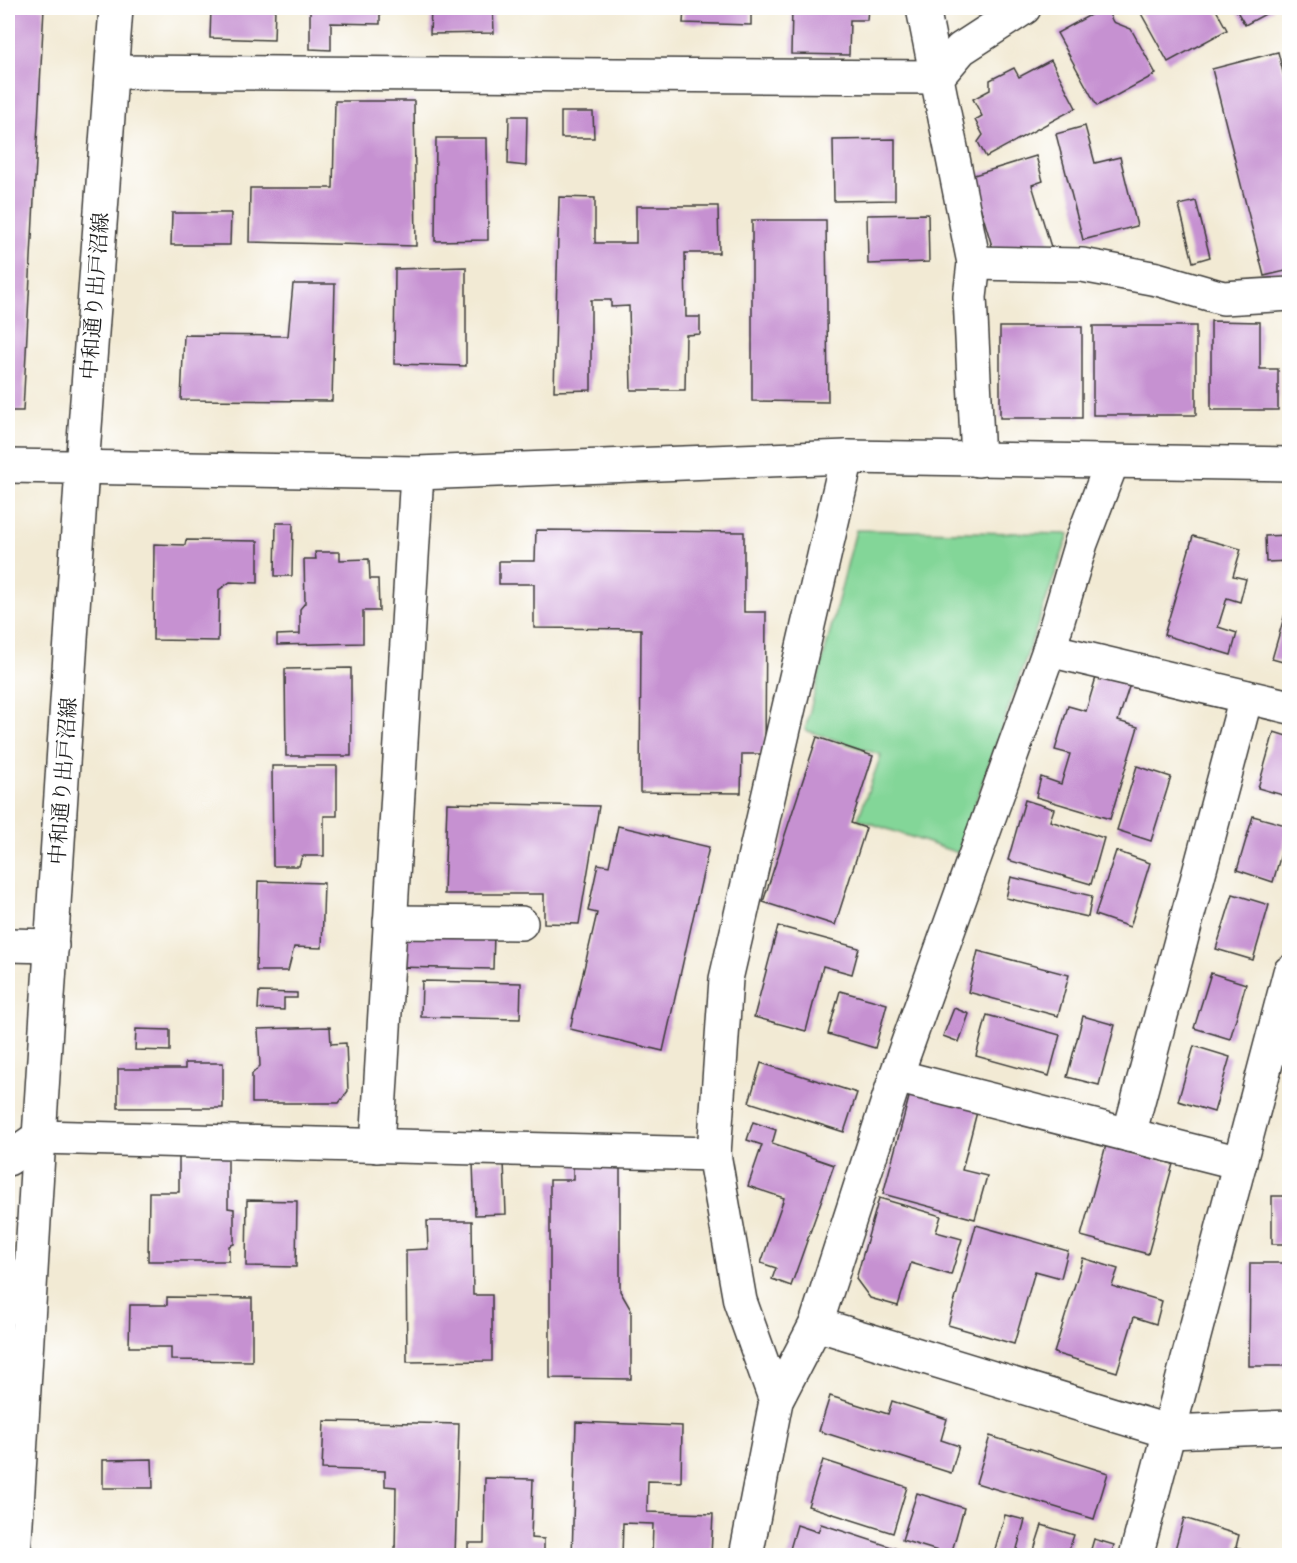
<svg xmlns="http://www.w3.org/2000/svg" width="1297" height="1563" font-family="'Old Standard TT','Noto Serif JP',serif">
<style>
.green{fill:#83d698;stroke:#50795a;stroke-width:1.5}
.building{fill:#c691d1}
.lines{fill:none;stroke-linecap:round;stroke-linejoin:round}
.minor-casing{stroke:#3c3b38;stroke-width:36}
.minor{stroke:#fff;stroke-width:33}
.labels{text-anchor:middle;stroke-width:4.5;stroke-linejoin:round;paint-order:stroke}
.street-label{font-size:21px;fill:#1c1c1c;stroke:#fff}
</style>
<rect width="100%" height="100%" fill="#fff"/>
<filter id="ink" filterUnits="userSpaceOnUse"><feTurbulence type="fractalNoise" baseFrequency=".0167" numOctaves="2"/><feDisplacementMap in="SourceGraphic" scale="12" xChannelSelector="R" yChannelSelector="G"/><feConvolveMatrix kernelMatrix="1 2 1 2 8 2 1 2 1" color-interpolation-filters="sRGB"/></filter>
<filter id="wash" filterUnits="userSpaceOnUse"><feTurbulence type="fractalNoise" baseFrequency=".008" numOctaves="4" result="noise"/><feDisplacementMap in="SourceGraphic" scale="24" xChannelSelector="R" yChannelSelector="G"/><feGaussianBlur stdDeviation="1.35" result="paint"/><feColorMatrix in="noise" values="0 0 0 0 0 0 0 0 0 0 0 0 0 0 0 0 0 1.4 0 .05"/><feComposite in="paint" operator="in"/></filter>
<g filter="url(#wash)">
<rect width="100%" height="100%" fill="#f2ead4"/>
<!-- green -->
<path class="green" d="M856,530l213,4 -111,319 -100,-34 23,-64 -76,-25z"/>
<g id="blocks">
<!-- building -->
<g class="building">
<path d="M8,8h36l-21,403h-15z"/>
<path d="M211,8h64l-1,32 -64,-2z"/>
<path d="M310,8h70v16l-49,-1v27l-21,-1z"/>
<path d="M431,8h62l1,25 -64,1z"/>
<path d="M684,8h67v17l-68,-2z"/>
<path d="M792,8h76l-1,12h-17l-1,35 -58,-1z"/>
<path d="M1103,8h3l7,14 18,7 25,45 -59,32 -40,-73z"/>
<path d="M1138,8h77l12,22 -59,32z"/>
<path d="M1235,8h37l1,2 -28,15z"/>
<path d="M1278,52l12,48v170l-26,6 -52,-207z"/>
<path d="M1051,60l25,48 -90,49 -8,-15 5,-7 -8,-15 7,-4 -9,-17 17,-9v-10l24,-12 5,9z"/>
<path d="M335,101h79l2,145 -167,-4 1,-54h83z"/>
<path d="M561,112h32l1,26h-33z"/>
<path d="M509,116h18l-1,50 -18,-2z"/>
<path d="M1085,126l10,37 25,-6 17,69 -54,14 -27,-106z"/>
<path d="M436,138h51l1,102 -53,1z"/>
<path d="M895,139v61l-61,1 -1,-61z"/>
<path d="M1036,156l7,25 -11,4 19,62 -54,16 -26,-87z"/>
<path d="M559,197l36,1v45h41v-37h82l1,47h-34l1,64h14v17l-14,1 -1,55h-54l-2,-84 -18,1v-7h-20v90l-37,1z"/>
<path d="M1196,201l14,56 -17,5 -14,-57z"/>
<path d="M172,213h59l-1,32h-59z"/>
<path d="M928,214l1,48 -61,2 -1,-49z"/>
<path d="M752,220h74l2,182 -76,-1z"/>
<path d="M466,267v99l-72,-2 1,-95z"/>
<path d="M293,284h42l-3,117 -151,-1 3,-65 104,1z"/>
<path d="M1211,321l49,1v47h18v41h-67z"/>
<rect x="1093" y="326" width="103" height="89"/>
<rect x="1000" y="327" width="82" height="91"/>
<path d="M276,523h17l-1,53h-17z"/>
<path d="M536,530l208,2v80h22l-1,142h-23l-1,39 -101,-1 1,-163 -107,-1v-44h-35v-23h36z"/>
<path d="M1290,535v26l-24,1 -1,-26z"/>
<path d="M1193,536l48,13 -8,27 13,3 -6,23 -13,-4 -9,29 19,6 -6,22 -67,-20z"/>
<path d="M186,540l72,1v42l-28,-1 -11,8 -1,51 -65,-1 1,-96 31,1z"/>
<path d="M315,552h25v8l29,-1 1,20h8l1,32h-16v32l-86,2v-10l23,-1v-25l5,-6 -1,-44h12z"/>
<rect x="8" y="599" width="3" height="29"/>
<path d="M1289,600l1,1v63l-18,-5z"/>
<path d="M351,668v88h-65l-1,-87z"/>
<path d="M1097,674l33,10 -12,37 20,6 -28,92 -74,-22 5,-20 20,7 9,-30 -15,-4 13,-44 18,5z"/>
<path d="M1274,732l16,5v60l-32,-9z"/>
<path d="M817,737l56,19 -22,67 15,5 -31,97 -72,-23z"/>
<path d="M272,766h65v50h-13v40h-22l-3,10h-26z"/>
<path d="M1137,766l34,11 -20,64 -34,-11z"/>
<path d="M1025,800l29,9 -4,12 54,17 -13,46 -83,-24z"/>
<path d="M447,803l152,3 -20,118 -35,-1v-29h-100z"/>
<path d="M1253,816l36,10 -16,56 -36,-12z"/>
<path d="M618,826l91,21 -46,204 -93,-22 27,-116 -9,-2 10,-47 11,2z"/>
<path d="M1116,851l34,12 -20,64 -35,-12z"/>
<path d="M1011,877l81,19 -4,21 -82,-19z"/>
<path d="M258,881l66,2 -2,65 -28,-1 -6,24h-32z"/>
<path d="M1233,894l36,11 -16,55 -37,-11z"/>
<path d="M778,926l81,22 -7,26 -29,-8 -17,65 -52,-14z"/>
<path d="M395,930l99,3 -1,36 -99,-2z"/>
<path d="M978,951l91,24 -11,41 -90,-24z"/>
<path d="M1211,973l35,11 -16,55 -36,-11z"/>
<path d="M422,981l99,2 -1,36 -99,-2z"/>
<path d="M840,991l47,13 -12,44 -47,-14z"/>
<path d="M259,992l38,1v5h-13v12l-26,-1z"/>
<path d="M954,1008l15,6 -10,28 -16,-6z"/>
<path d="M987,1015l73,20 -11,41 -73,-20z"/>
<path d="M1083,1016l32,9 -16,60 -32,-8z"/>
<path d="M330,1027l1,17 15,-1 2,48 -9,12h-87v-29l8,-8 -2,-37z"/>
<path d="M136,1029l34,1v21l-35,-1z"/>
<path d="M1194,1046l36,11 -16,55 -36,-11z"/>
<path d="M185,1063h38v45h-105v-39h67z"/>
<path d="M761,1063l96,30 -13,39 -95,-30z"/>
<path d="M911,1090l67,18 -16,62 25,6 -12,43 -92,-25z"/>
<path d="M753,1122l23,8 -4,14 62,21 -43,121 -19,-7 4,-11 -15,-5 23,-65 -36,-12 14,-41 -15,-5z"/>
<path d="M1106,1145l67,19 -25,90 -67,-18z"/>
<path d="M179,1155h49v53l6,1v35l-5,2v15h-81l1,-69h30z"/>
<path d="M504,1162l2,52 -31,1 -2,-52z"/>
<path d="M573,1164h47v127l11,19v69l-81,-1v-198h23z"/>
<rect x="1272" y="1196" width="18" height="48"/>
<path d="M879,1198l62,18 -5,16 26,7 -11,36 -40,-12 -13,43 -28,-8 -14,-19z"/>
<path d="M247,1200l50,1 -1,66 -50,-1z"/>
<path d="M427,1221h45l1,74h19v66l-85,1 -1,-112 22,-1z"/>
<path d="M976,1225l92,26 -7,27 -26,-7 -21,73 -66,-19z"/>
<path d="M1083,1258l35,11 -6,17 50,15 -6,23 -22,-7 -17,55 -63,-19z"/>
<path d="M1250,1263h40v103h-41z"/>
<path d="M167,1297l85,1v63l-81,-1v-13h-42l1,-42h37z"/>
<path d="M830,1396l58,18 4,-13 55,18 -6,21 18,6 -8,27 -132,-42z"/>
<path d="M324,1421l135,3 -4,132h-60l1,-69 -11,-1v-15l-63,-2z"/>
<path d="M576,1422l106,4 -1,56 -33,-1 -1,31 66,2 -2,42h-59l1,-32 -30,-1 -1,33h-50z"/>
<path d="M990,1436l118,37 -14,46 -118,-36z"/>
<path d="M152,1459l1,29h-50v-28z"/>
<path d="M823,1460l84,27 -14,46 -85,-27z"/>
<path d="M485,1478l48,1 -2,59 13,1v17h-76v-13h16z"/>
<path d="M917,1493l47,15 -13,47 -49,-15z"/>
<path d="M1005,1515l20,5 -10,36h-22z"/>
<path d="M1184,1518l55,17 -3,12 13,4 -1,5h-75z"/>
<path d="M821,1524l95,31v1h-128l9,-31 21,7z"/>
<path d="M1042,1525l32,10 -7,21h-35z"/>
<path d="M1094,1539l20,6 -3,11h-22z"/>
</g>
</g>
</g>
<g filter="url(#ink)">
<use href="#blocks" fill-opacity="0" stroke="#3c3b38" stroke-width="1.5"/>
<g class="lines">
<!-- minor casing -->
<g class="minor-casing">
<g id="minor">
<path d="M923,8l51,255 -4,34 8,163"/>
<path d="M112,72l825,5"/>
<path d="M937,77l24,-28 63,-41"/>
<path d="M974,263l108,2 75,14 66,19 67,-4"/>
<path d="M8,466l409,7 430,-16 443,7"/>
<path d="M1049,650l241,57"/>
<path d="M390,922l131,1"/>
<path d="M8,945l44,1"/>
<path d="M896,1076l344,87"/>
<path d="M1129,1135l117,-438"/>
<path d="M377,1146l40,-673"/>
<path d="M714,1154l12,-175 121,-522"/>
<path d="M8,1159l31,-22 675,17 26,147 36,100"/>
<path d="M816,1324l354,108 120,-5"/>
<path d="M14,1556l25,-419 43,-669 34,-460"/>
<path d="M746,1556l30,-155 40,-77 80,-248 153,-426 32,-107 31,-81"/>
<path d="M1136,1556l154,-584"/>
</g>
</g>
<!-- minor -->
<use href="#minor" class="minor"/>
</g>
</g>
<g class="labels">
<!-- street labels -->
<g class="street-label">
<text transform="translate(95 296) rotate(-86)" y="7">中和通り出戸沼線</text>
<text transform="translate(63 781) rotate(-86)" y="7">中和通り出戸沼線</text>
</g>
</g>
<!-- margin -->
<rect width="1297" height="1563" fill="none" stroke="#fff" stroke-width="30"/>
</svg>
